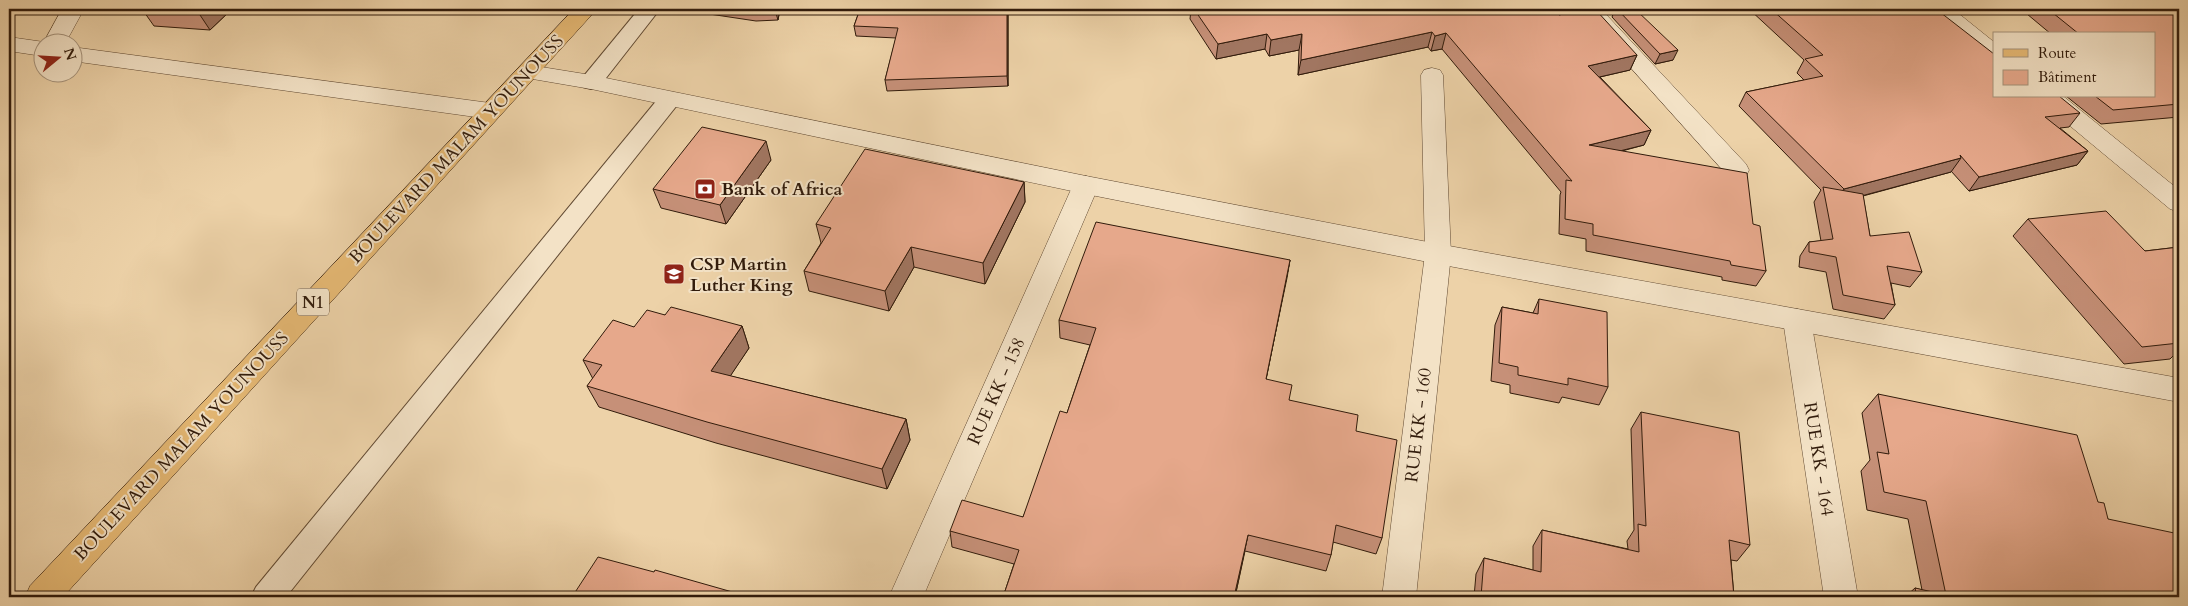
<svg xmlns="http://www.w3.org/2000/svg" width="2188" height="606" font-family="Cardo,serif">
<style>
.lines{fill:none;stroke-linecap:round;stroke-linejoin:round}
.service-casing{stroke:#604932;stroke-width:2}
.minor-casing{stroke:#604932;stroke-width:1}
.tertiary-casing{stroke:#604932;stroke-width:1}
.primary-casing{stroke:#311b0b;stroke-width:1}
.service{fill:#f3e2c6;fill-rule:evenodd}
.minor{fill:#f3e2c6;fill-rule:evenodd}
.tertiary{fill:#f3e2c6;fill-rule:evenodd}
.primary{fill:#e6b974;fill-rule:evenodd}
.wall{fill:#c69078;stroke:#311b0b}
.shaded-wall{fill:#a17661;stroke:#311b0b}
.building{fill:#e6a88b;stroke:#311b0b}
.labels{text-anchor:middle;stroke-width:4;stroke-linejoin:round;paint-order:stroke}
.shield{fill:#f3e2c6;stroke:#6b5743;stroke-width:1}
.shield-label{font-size:16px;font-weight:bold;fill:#311b0b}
.street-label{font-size:18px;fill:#311b0b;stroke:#f3e2c6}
.poi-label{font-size:18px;font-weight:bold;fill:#311b0b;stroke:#f3e2c6;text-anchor:start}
</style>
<rect width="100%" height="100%" fill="#edd2a8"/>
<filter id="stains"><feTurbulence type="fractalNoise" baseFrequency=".004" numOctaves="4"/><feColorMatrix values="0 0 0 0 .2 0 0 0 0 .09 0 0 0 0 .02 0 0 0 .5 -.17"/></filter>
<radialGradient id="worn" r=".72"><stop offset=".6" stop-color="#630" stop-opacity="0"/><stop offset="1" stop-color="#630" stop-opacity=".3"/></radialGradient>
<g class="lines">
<!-- service casing -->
<g class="service-casing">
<g id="service">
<path d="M639,9h21l-61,78 -8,2 -8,-2 -3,-5 3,-5z"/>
<path d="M670,92l8,2 3,5 -3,5 -392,493h-35l5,-10 406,-493z"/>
</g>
</g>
<!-- minor casing -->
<g class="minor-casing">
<g id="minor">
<path d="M62,9h22l-18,33h-22z"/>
<path d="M1578,9h23l145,155 3,6 -3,6 -9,2 -9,-2z"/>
<path d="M1929,9h24l41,33v18l-8,-2z"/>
<path d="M9,37l35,5 -2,14 -33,-5z"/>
<path d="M72,47l418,56 8,3 4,5 -4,5 -8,3 -418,-58z"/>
<path d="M1432,68l8,2 3,5 8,179 -35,343h-34l43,-343 -4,-179 3,-5z"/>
<path d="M2036,96h27l116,94v22l-9,-3 -130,-108z"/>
<path d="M1086,176l9,3 4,6 -176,412h-34l184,-412 4,-6z"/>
<path d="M1797,309l10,3 4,8 47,277h-34l-41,-277 4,-8z"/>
</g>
</g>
<!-- tertiary casing -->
<g class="tertiary-casing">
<path id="tertiary" d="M529,65l62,10 495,101 352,68 741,134v24l-741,-138 -352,-70 -495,-105 -70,-12 -3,-5 3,-5z"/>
</g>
<!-- primary casing -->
<g class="primary-casing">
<path id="primary" d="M574,9h23l-534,588h-38l5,-11z"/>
</g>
<!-- service -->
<use href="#service" class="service"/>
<!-- minor -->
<use href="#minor" class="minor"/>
<!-- tertiary -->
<use href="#tertiary" class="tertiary"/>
<!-- primary -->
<use href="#primary" class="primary"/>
</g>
<!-- wall -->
<g class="wall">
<path d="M142,9h90l-22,21 -56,-4z"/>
<path d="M676,9h104l-2,11 -22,1z"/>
<path d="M860,9h148v77l-121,5 -2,-11 11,-42 -40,-2 -2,-10z"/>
<path d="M1191,9h362l6,6 78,40 -7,15 -30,7 51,53 -7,15 -22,6 131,73 13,47 -10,15 -34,-6v-3l-136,-26v-12l-27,-5 1,-39 1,-3 -119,-143 -11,2 -3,-4 -130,28 1,-25 -30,6 -4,-7 -49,10 -26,-40z"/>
<path d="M1615,9h20l38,51 -18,4 -43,-47z"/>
<path d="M1749,9h187l58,87 86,17 -11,14 -9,1 28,23 -11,14 -108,26 -18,-20v1l-88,24 7,40 52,36 -12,15 -19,-4 4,22 -11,14 -51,-10 -7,-37 -27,-5 1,-11 9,-14 12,-1 -7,-39 7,-12 -82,-84 7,-14 58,-12 -7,-7 7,-13z"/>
<path d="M2021,9h158v108l-78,7 -35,-28h88v-62h-103z"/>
<path d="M771,160l-45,64 -65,-16 -8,-19z"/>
<path d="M1024,182l1,20 -40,82 -71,-17 -25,44 -80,-20 -5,-20 17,-28 -5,-19z"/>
<path d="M2028,219l117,32 34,-4v103l-9,9 -46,5 -111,-128z"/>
<path d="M1290,260l-24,120 23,20 67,31 26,107 -6,16 -43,-12 -2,13 -5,16 -81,-20 -10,46h-232l11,-33 -62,-17 -2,-16 73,-14 44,-104 23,-68 -30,-7 -1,-18z"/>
<path d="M1539,299l69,88 -9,18 -37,-8 -3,6 -49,-10v-8l-19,-4 4,-56 7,-18 31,6z"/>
<path d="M665,315l77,11 7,22 -19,28 176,43 4,21 -23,49 -171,-46 -117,-36 -12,-21 6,-7 -10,-19 51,-33z"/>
<path d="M1878,394l220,108 10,17 71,78h-274l10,-9 7,2 -14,-71 -41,-9 -6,-39 9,-11 -8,-47z"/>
<path d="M1641,412l109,133 -13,16 -6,-1 3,37h-260l2,-23 8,-16 49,12v-24l9,-16 86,19 -1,-8 7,-11 -3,-101z"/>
</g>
<!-- shaded-wall -->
<g class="shaded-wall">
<path d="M200,9h32l-22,21 -12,-18z"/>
<path d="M775,9h5l-2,11 -3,-10z"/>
<path d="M1007,9h1v77l-1,-10z"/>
<path d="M1432,32l-4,15 -130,28 3,-15z"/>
<path d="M1446,33l-4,16 -11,2 4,-15z"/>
<path d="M1267,34l-2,15 -49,10 2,-15z"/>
<path d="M1302,34l-3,16 -30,6 2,-16z"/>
<path d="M1678,50l-5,10 -18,4 5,-10z"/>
<path d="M1637,55l-7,15 -48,11 6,-15z"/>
<path d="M1651,130l-7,15 -61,15 6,-15z"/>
<path d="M766,141l5,19 -45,64 -6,-19z"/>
<path d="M2088,151l-11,14 -108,26 10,-14z"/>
<path d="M1961,158l-10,14 -116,31 9,-14z"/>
<path d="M1024,182l1,20 -40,82 -2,-21z"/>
<path d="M911,247l3,20 -25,44 -4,-20z"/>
<path d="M1290,260l-3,18 -25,119 4,-18z"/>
<path d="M742,326l7,22 -30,45 -8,-22z"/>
<path d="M906,419l4,21 -23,49 -5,-20z"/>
<path d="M1248,535l-13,62h-1z"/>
</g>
<!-- building -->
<g class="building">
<path d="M163,9h37l-2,3z"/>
<path d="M739,9h36v1l-22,1z"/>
<path d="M860,9h147v67l-122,4 13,-52 -44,-2z"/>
<path d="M1194,9h359l6,6 28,-6h8l42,46 -49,11 63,64 -62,15 158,28 6,51 7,2 6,45 -35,-6 -1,-4 -137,-26v-11l-28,-5 1,-39 6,1 -126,-148 -11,3 -3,-4 -131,28 1,-26 -31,6 -4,-6 -49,10z"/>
<path d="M1617,9h18l43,41 -18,4z"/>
<path d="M1771,9h165l58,45v42h65l21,17 -35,4 43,34 -109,26 -19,-22 1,3 -117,31 -98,-97 77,-16 -18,-17 18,-4z"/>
<path d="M2048,9h131v95l-66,6 -18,-14h59v-62h-75z"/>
<path d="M702,127l64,14 -46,64 -67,-16z"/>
<path d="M865,149l159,33 -41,81 -72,-16 -26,44 -81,-20 27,-43 -15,-4z"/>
<path d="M1823,187l40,7 7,42 39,-4 13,40 -35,-6 8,39 -52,-10 -7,-38 -27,-5v-10l24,-3z"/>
<path d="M2106,211l39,40 34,-4v96l-37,4 -114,-128z"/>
<path d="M1096,222l194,38 -24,119 26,6 -3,15 69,15 -2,16 41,9 -15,98 -46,-13 -5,30 -83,-20 -14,62h-231l16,-47 -69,-19 12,-31 61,17 37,-106 7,2 29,-85 -37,-8z"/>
<path d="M1539,299l68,13 1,75 -40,-9v7l-50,-10v-8l-19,-4 3,-56 36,7z"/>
<path d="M671,307l71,19 -31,45 195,48 -24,50 -175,-47 -120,-36 15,-21 -19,-5 30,-40 21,7 13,-17 18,5z"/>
<path d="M1878,394l199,41 21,67 6,1 4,16 71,15v63h-262l-2,-9 31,7 -20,-94 -42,-9 -7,-40 12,2z"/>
<path d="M1641,412l98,20 11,113 -21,-5 5,57h-253l3,-39 57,14 1,-42 97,22 -1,-28 8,2z"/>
<path d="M598,557l56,15 1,-2 95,27h-178z"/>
<path d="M342,592l18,5h-22z"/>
<path d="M767,594l11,3h-13z"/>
</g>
<!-- icons -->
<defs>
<g id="bank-square" transform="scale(1.125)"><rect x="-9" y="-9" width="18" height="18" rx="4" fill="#8f2418" stroke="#f3e2c6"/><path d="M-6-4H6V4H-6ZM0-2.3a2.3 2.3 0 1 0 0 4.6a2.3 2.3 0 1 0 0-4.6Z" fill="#fff"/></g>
<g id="school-square" transform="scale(1.125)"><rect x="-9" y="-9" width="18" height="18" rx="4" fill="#8f2418" stroke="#f3e2c6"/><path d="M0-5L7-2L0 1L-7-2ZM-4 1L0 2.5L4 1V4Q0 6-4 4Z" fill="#fff"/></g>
</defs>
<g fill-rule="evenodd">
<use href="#bank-square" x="705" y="189"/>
<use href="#school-square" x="674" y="274"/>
</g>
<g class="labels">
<!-- shield labels -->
<rect class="shield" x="297" y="288.5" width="32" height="27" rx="4"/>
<g class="shield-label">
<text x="313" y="308">N1</text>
</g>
<!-- street labels -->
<g class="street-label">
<text transform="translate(456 149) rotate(-47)" y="6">BOULEVARD MALAM YOUNOUSS</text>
<text transform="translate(996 391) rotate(-66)" y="6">RUE KK - 158</text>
<text transform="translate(1418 425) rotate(-83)" y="6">RUE KK - 160</text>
<text transform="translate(181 446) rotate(-47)" y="6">BOULEVARD MALAM YOUNOUSS</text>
<text transform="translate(1819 459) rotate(81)" y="6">RUE KK - 164</text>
</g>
<!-- poi labels -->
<g class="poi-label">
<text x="721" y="195">Bank of Africa</text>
<text x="690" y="270">CSP Martin<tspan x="690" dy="21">Luther King</tspan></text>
</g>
</g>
<!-- margin -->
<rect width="2188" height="606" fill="none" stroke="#edd2a8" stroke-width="30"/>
<rect x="10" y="10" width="2168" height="586" fill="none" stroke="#311b0b" stroke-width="2.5"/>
<rect x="15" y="15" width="2158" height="576" fill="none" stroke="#311b0b"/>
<!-- legend -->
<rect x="1993" y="32" width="162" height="65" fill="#f3e2c6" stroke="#a5927b"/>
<rect x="2003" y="49" width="25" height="8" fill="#e6b974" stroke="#a5927b"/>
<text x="2038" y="58" font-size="15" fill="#311b0b">Route</text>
<rect x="2003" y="70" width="25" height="15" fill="#e6a88b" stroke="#a5927b"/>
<text x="2038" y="82" font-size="15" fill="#311b0b">Bâtiment</text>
<!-- north arrow -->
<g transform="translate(58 58) rotate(72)"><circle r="24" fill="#f3e2c6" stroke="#a5927b"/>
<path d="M0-4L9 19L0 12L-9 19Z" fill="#8f2418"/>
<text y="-8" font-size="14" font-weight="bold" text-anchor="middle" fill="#311b0b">N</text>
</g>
<rect width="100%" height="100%" filter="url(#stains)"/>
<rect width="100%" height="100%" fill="url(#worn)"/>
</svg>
